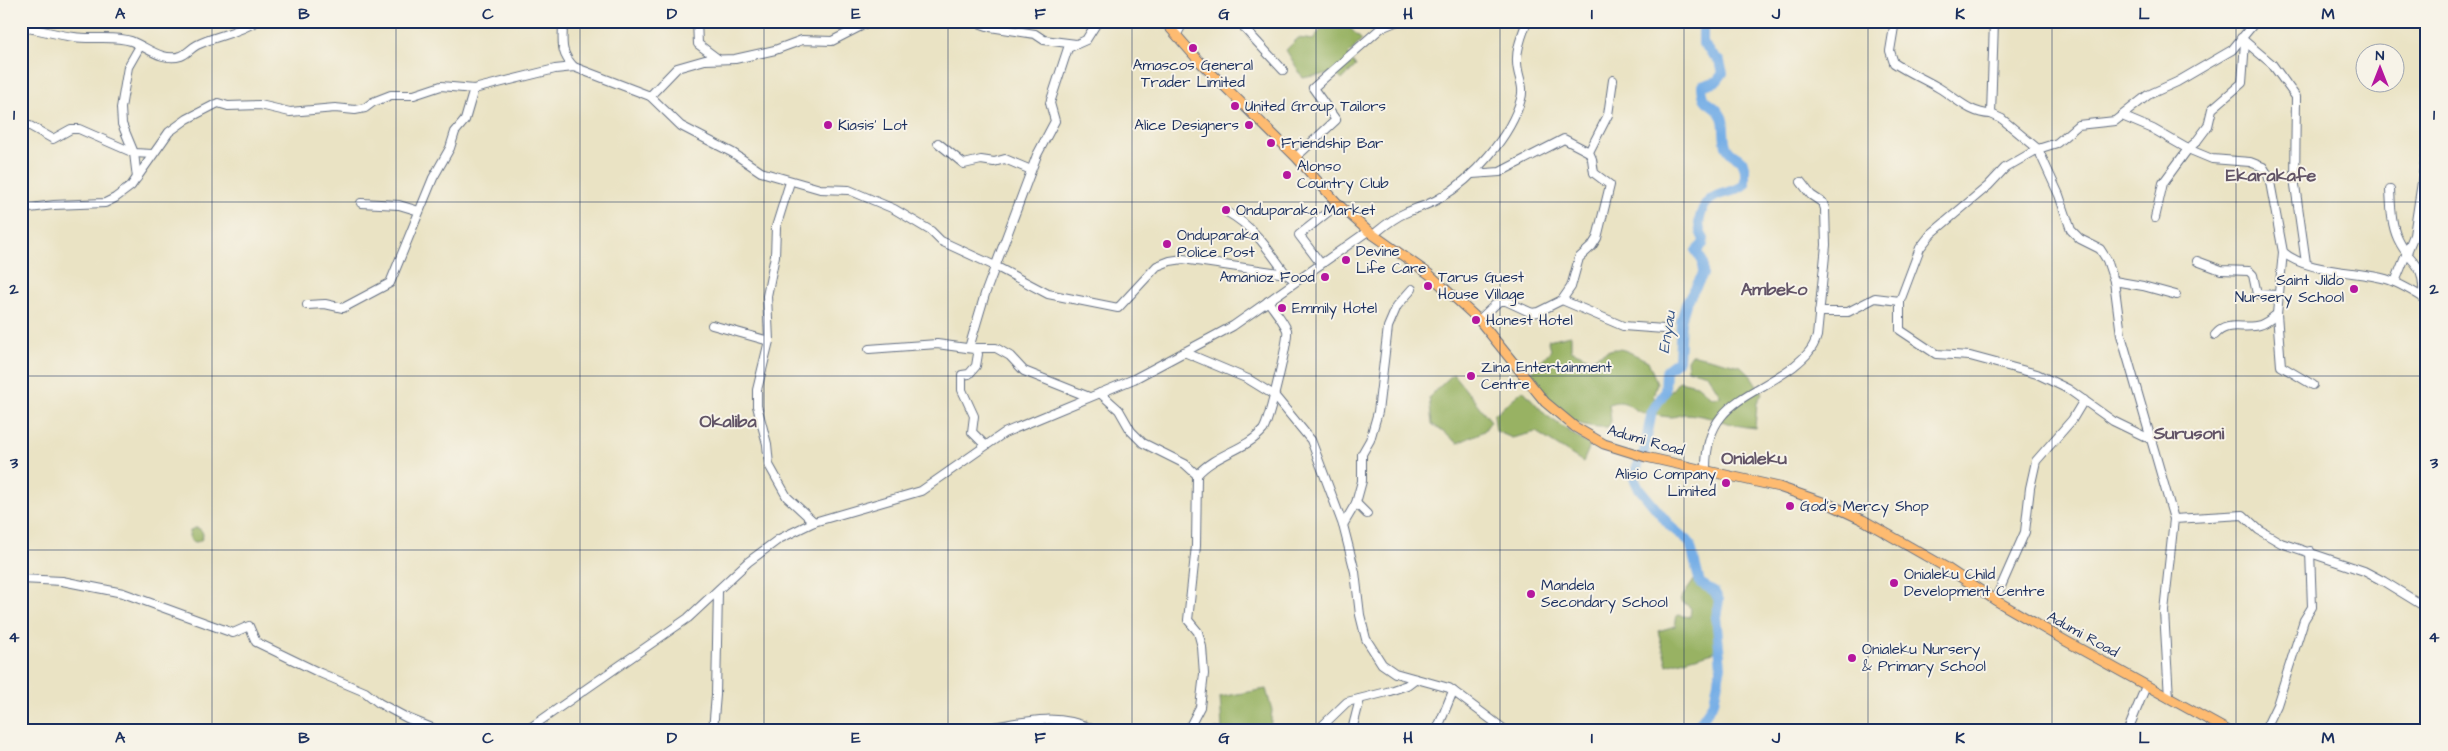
<svg xmlns="http://www.w3.org/2000/svg" width="2448" height="751" font-family="'Architects Daughter',sans-serif">
<style>
.forest{fill:#98b263;stroke:#5a7060}
.lines{fill:none;stroke-linecap:round;stroke-linejoin:round}
.river{stroke:#76aee6;stroke-width:10}
.minor-casing{stroke:#636e82;stroke-width:10}
.major-casing{stroke:#636e82;stroke-width:11}
.minor{stroke:#fff;stroke-width:8}
.major{stroke:#febb71;stroke-width:9}
.grid{fill:none;stroke:#1b2f5e;stroke-width:1;stroke-opacity:0.55}
.poi-dot{fill:#b5179e;stroke:#f7f3e8;stroke-width:2}
.labels{text-anchor:middle;stroke-width:4;stroke-linejoin:round;paint-order:stroke}
.poi-label{font-size:15px;fill:#1b2f5e;stroke:#f7f3e8;text-anchor:start}
.street-label{font-size:15px;fill:#1b2f5e;stroke:#f7f3e8}
.water-label{font-size:16px;font-style:italic;fill:#365587;stroke:#f7f3e8}
.quarter-label{font-size:18px;font-weight:bold;fill:#625467;stroke:#f7f3e8}
.neatline{fill:none;stroke:#1b2f5e;stroke-width:2}
.grid-label{font-size:16px;text-anchor:middle;font-weight:bold;fill:#1b2f5e}
</style>
<rect width="100%" height="100%" fill="#f7f3e8"/>
<filter id="ink" filterUnits="userSpaceOnUse"><feTurbulence type="fractalNoise" baseFrequency=".02" numOctaves="2"/><feDisplacementMap in="SourceGraphic" scale="10" xChannelSelector="R" yChannelSelector="G"/><feConvolveMatrix kernelMatrix="1 2 1 2 8 2 1 2 1" color-interpolation-filters="sRGB"/></filter>
<filter id="wash" filterUnits="userSpaceOnUse"><feTurbulence type="fractalNoise" baseFrequency=".0096" numOctaves="4" result="noise"/><feDisplacementMap in="SourceGraphic" scale="20" xChannelSelector="R" yChannelSelector="G"/><feGaussianBlur stdDeviation="1.12" result="paint"/><feColorMatrix in="noise" values="0 0 0 0 0 0 0 0 0 0 0 0 0 0 0 0 0 1.4 0 .05"/><feComposite in="paint" operator="in"/></filter>
<g filter="url(#wash)">
<rect width="100%" height="100%" fill="#eae3c4"/>
<!-- forest -->
<g class="forest">
<path d="M1327,21h16l19,19 -14,15 8,11 -14,14 -7,-7c-11,3 -21,2 -32,5l-17,-28 12,-12 15,2z"/>
<path d="M1571,335v15l20,9c28,-16 29,-11 57,2l9,22 -4,14 9,6 17,-22 18,4 14,12 10,-1 -14,-22 -19,-5 -1,-9 4,-6 50,12 10,10 11,17 -5,10 -2,25c-22,-1 -45,-13 -69,-14 -5,0 -10,3 -15,3 -9,0 -18,-3 -27,-4 -15,-3 -16,-16 -35,-9l2,17 -3,6c-30,1 -44,-8 -63,-31 -7,-7 -12,-13 -16,-22l22,-24 -3,-10z"/>
<path d="M1453,374l38,47 -7,10 -26,12 -26,-19 -3,-27z"/>
<path d="M1523,390l23,25 44,31 -7,16 -47,-30 -24,6 -16,-7 -2,-16z"/>
<circle cx="196" cy="535" r="7"/>
<path d="M1695,579l15,13 5,10 -2,15 4,34 -50,14 -9,-34 17,-5 2,-11 13,2 1,-9 -11,-8z"/>
<path d="M1266,689l6,21 -2,20h-57l9,-2 -2,-31z"/>
</g>
<g class="lines">
<!-- river -->
<path class="river" d="M1695,730l19,-28 7,-36 -5,-49 3,-17 -5,-9 -14,-8 -10,-40 -19,-16 -33,-40 -5,-11 11,-24 8,-41 13,-19 1,-22 13,-10 2,-39 5,-17 17,-30v-12l-7,-11 7,-7 1,-5c-10,-14 -3,-36 12,-43 12,-6 17,-2 29,-12v-14l-3,-10c-7,-4 -12,-6 -15,-12 -5,-10 -1,-22 -5,-31 -9,-18 -19,-8 -20,-31l15,-5 6,-8 -3,-11 -17,-18v-23"/>
</g>
</g>
<g filter="url(#ink)">
<g class="lines">
<!-- minor casing -->
<g class="minor-casing">
<g id="minor">
<path d="M563,21c0,20 -4,31 11,46"/>
<path d="M697,21l1,23 20,15"/>
<path d="M973,21l17,6 45,7 9,6 32,4"/>
<path d="M1246,21l-1,8 38,41"/>
<path d="M1895,21l-5,30 4,12c15,10 30,16 45,25 17,10 31,26 52,26"/>
<path d="M1994,21l-3,93 11,5 36,30 19,-6 21,-18 37,-4 33,-26 29,-13 55,-32 24,-29"/>
<path d="M21,27c18,2 35,8 53,10 19,3 39,-2 57,4 16,6 31,21 50,15 6,-2 10,-8 16,-11 20,-10 39,-11 60,-24"/>
<path d="M1177,34l7,-13"/>
<path d="M2241,38l31,26 24,33 -1,88 11,78"/>
<path d="M650,96l27,-28 28,-8 30,-1 40,-9 27,-10 30,1 39,-20"/>
<path d="M2122,116l31,13 35,20 8,-7 12,-16 4,-17 30,-26 3,-41"/>
<path d="M21,125l9,1 23,13 18,-10h8l55,24 18,1"/>
<path d="M938,143l26,21 17,-4 13,2 11,-3 26,11"/>
<path d="M1296,157l40,-37 -23,-32 68,-60 17,-7"/>
<path d="M1472,174l28,-2 64,-33 25,13"/>
<path d="M137,178l-3,-25 -12,-29 -1,-16 7,-41 12,-21"/>
<path d="M790,182l-14,45 -1,29 -8,40 2,45 -12,49v16l10,38 2,21 18,32 27,25"/>
<path d="M2390,190c1,16 1,34 8,49 13,28 27,20 25,59"/>
<path d="M361,203l38,2 20,6"/>
<path d="M21,209l33,-4 51,-2 10,-5 16,-12 38,-54 18,-13 31,-16 10,3 32,-1 30,7 45,-4 20,2 10,-2 8,-6 18,-7h23l27,-9 33,3 81,-20 19,-2 76,29 31,30 52,27 28,19 59,17 29,1 45,19 37,22 10,10 54,25 53,28 70,14 39,-42 13,-5 13,-2 103,15 10,7"/>
<path d="M1227,212c27,15 41,37 59,62"/>
<path d="M2155,218l8,-35 25,-34 24,10 38,3 13,5 5,8 2,7 13,70c22,20 73,19 103,27 14,4 28,13 41,21"/>
<path d="M1373,235c10,-8 20,-17 32,-22 11,-5 24,-8 35,-15 33,-19 71,-62 81,-99 4,-14 -4,-23 -4,-37 -1,-14 6,-29 10,-41"/>
<path d="M2283,252l-6,62 4,52 32,19"/>
<path d="M2197,261l24,9 28,1 4,4 4,19 21,1"/>
<path d="M1321,264l-22,-29 39,-31"/>
<path d="M2114,281l29,5 33,9"/>
<path d="M2395,282l19,-47 13,-86"/>
<path d="M1562,300l61,26 41,3"/>
<path d="M1900,301v29l36,24 34,2 67,18 31,15 45,32 37,18"/>
<path d="M307,305l18,-1 18,4 47,-25 43,-105 17,-30 5,-16 10,-12 9,-31"/>
<path d="M1819,312h29l27,-14 25,3 20,-53 11,-14 57,-48 17,-18 33,-19 21,46 12,35 9,9 20,10 7,11 7,21 7,54 53,184"/>
<path d="M1479,320l20,-19h7l26,12 6,-1 24,-12 9,-13 8,-29 13,-12 5,-8 13,-53 -16,-12 -2,-14 -3,-7 19,-37 5,-35"/>
<path d="M712,325l57,16"/>
<path d="M2215,335c12,-15 29,-5 45,-10 7,-2 12,-7 17,-11"/>
<path d="M969,348l16,-54 52,-139 18,-34 -5,-18 18,-55 18,-8 12,-19"/>
<path d="M971,348h25l14,8 14,15 65,26"/>
<path d="M869,349l68,-5 37,5 4,5 -2,12 -7,8 -7,1v15l12,26 -2,16 13,13"/>
<path d="M1184,352l64,27 26,16 37,45 32,85 12,47 5,43 6,24 16,25 13,9 54,15 56,42"/>
<path d="M1100,393l19,17 12,21 12,12 42,21 12,11"/>
<path d="M1706,470c-1,-68 44,-71 88,-104 11,-9 19,-16 23,-30l9,-91 -1,-36 -2,-6 -12,-8 -10,-13"/>
<path d="M1356,503l11,11"/>
<path d="M1343,525l13,-22 6,-22v-27l8,-14 8,-28 10,-85 9,-21 15,-17"/>
<path d="M21,579l41,2 61,12 110,40 16,-7 7,16 64,31 45,19 14,11 28,15 30,12"/>
<path d="M1995,600l30,-68 5,-44 6,-27 36,-41 12,-20"/>
<path d="M2169,698l-5,-87 10,-92 69,-4 16,15 22,13 83,28 19,10 44,27"/>
<path d="M527,730l161,-112 60,-56 31,-23 35,-17 107,-31 83,-58 130,-54 99,-53 135,-95"/>
<path d="M713,730l3,-35 2,-104"/>
<path d="M975,730c41,-6 80,-20 119,0"/>
<path d="M1188,730l12,-23 4,-33 -2,-27 -4,-15 -10,-12 8,-74 1,-71c18,-21 49,-25 66,-45 6,-8 26,-92 24,-100 -4,-10 -13,-20 -19,-29"/>
<path d="M1318,730l29,-28 40,-10 20,-7 8,-6"/>
<path d="M1352,730l8,-31"/>
<path d="M1437,730l16,-39"/>
<path d="M2128,730l18,-44"/>
<path d="M2265,730l12,-25 27,-85 8,-13 -2,-56"/>
</g>
</g>
<!-- major casing -->
<g class="major-casing">
<path id="major" d="M1164,21l35,40 97,96 42,47 30,27 61,43 50,46 66,82 30,25 29,17 42,13 133,30 52,18 32,15 84,48 48,32 69,40 163,90"/>
</g>
<!-- minor -->
<use href="#minor" class="minor"/>
<!-- major -->
<use href="#major" class="major"/>
</g>
</g>
<!-- grid -->
<path class="grid" d="M212,21v709M396,21v709M580,21v709M764,21v709M948,21v709M1132,21v709M1316,21v709M1500,21v709M1684,21v709M1868,21v709M2052,21v709M2236,21v709M21,202h2406M21,376h2406M21,550h2406"/>
<!-- markers -->
<g class="poi-dot">
<circle cx="1193" cy="48" r="5"/>
<circle cx="1235" cy="106" r="5"/>
<circle cx="828" cy="125" r="5"/>
<circle cx="1249" cy="125" r="5"/>
<circle cx="1271" cy="143" r="5"/>
<circle cx="1287" cy="175" r="5"/>
<circle cx="1226" cy="210" r="5"/>
<circle cx="1167" cy="244" r="5"/>
<circle cx="1346" cy="260" r="5"/>
<circle cx="1325" cy="277" r="5"/>
<circle cx="1428" cy="286" r="5"/>
<circle cx="2354" cy="289" r="5"/>
<circle cx="1282" cy="308" r="5"/>
<circle cx="1476" cy="320" r="5"/>
<circle cx="1471" cy="376" r="5"/>
<circle cx="1726" cy="483" r="5"/>
<circle cx="1790" cy="506" r="5"/>
<circle cx="1894" cy="583" r="5"/>
<circle cx="1531" cy="594" r="5"/>
<circle cx="1852" cy="658" r="5"/>
</g>
<g class="labels">
<!-- poi labels -->
<g class="poi-label">
<text x="1193" y="70" text-anchor="middle">Amascos General<tspan x="1193" dy="17">Trader Limited</tspan></text>
<text x="1245" y="111">United Group Tailors</text>
<text x="838" y="130">Kiasis' Lot</text>
<text x="1239" y="130" text-anchor="end">Alice Designers</text>
<text x="1281" y="148">Friendship Bar</text>
<text x="1297" y="171">Alonso<tspan x="1297" dy="17">Country Club</tspan></text>
<text x="1236" y="215">Onduparaka Market</text>
<text x="1177" y="240">Onduparaka<tspan x="1177" dy="17">Police Post</tspan></text>
<text x="1356" y="256">Devine<tspan x="1356" dy="17">Life Care</tspan></text>
<text x="1315" y="282" text-anchor="end">Amanioz Food</text>
<text x="1438" y="282">Tarus Guest<tspan x="1438" dy="17">House Village</tspan></text>
<text x="2344" y="285" text-anchor="end">Saint Jildo<tspan x="2344" dy="17">Nursery School</tspan></text>
<text x="1292" y="313">Emmily Hotel</text>
<text x="1486" y="325">Honest Hotel</text>
<text x="1481" y="372">Zina Entertainment<tspan x="1481" dy="17">Centre</tspan></text>
<text x="1716" y="479" text-anchor="end">Alisio Company<tspan x="1716" dy="17">Limited</tspan></text>
<text x="1800" y="511">God's Mercy Shop</text>
<text x="1904" y="579">Onialeku Child<tspan x="1904" dy="17">Development Centre</tspan></text>
<text x="1541" y="590">Mandela<tspan x="1541" dy="17">Secondary School</tspan></text>
<text x="1862" y="654">Onialeku Nursery<tspan x="1862" dy="17">&amp; Primary School</tspan></text>
</g>
<!-- street labels -->
<g class="street-label">
<text transform="translate(1646 440) rotate(16)" y="5">Adumi Road</text>
<text transform="translate(2083 634) rotate(29)" y="5">Adumi Road</text>
</g>
<!-- water labels -->
<g class="water-label">
<text transform="translate(1666 332) rotate(-81)" y="6">Enyau</text>
</g>
<!-- quarter labels -->
<g class="quarter-label">
<text x="2271" y="181">Ekarakafe</text>
<text x="1774" y="295">Ambeko</text>
<text x="728" y="427">Okaliba</text>
<text x="2189" y="439">Surusoni</text>
<text x="1754" y="464">Onialeku</text>
</g>
</g>
<!-- margin -->
<rect width="2448" height="751" fill="none" stroke="#f7f3e8" stroke-width="55"/>
<!-- north arrow -->
<g transform="translate(2380 68)"><circle r="24" fill="#f7f3e8" stroke="#9fa5b1"/>
<path d="M0-4L9 19L0 12L-9 19Z" fill="#b5179e"/>
<text y="-8" font-size="14" font-weight="bold" text-anchor="middle" fill="#1b2f5e">N</text>
</g>
<rect x="28" y="28" width="2392" height="696" class="neatline"/>
<g class="grid-label">
<text x="120" y="19">A</text>
<text x="304" y="19">B</text>
<text x="488" y="19">C</text>
<text x="672" y="19">D</text>
<text x="856" y="19">E</text>
<text x="1040" y="19">F</text>
<text x="1224" y="19">G</text>
<text x="1408" y="19">H</text>
<text x="1592" y="19">I</text>
<text x="1776" y="19">J</text>
<text x="1960" y="19">K</text>
<text x="2144" y="19">L</text>
<text x="2328" y="19">M</text>
<text x="14" y="120">1</text>
<text x="2434" y="120">1</text>
<text x="14" y="294">2</text>
<text x="2434" y="294">2</text>
<text x="14" y="468">3</text>
<text x="2434" y="468">3</text>
<text x="14" y="642">4</text>
<text x="2434" y="642">4</text>
<text x="120" y="743">A</text>
<text x="304" y="743">B</text>
<text x="488" y="743">C</text>
<text x="672" y="743">D</text>
<text x="856" y="743">E</text>
<text x="1040" y="743">F</text>
<text x="1224" y="743">G</text>
<text x="1408" y="743">H</text>
<text x="1592" y="743">I</text>
<text x="1776" y="743">J</text>
<text x="1960" y="743">K</text>
<text x="2144" y="743">L</text>
<text x="2328" y="743">M</text>
</g>
</svg>
